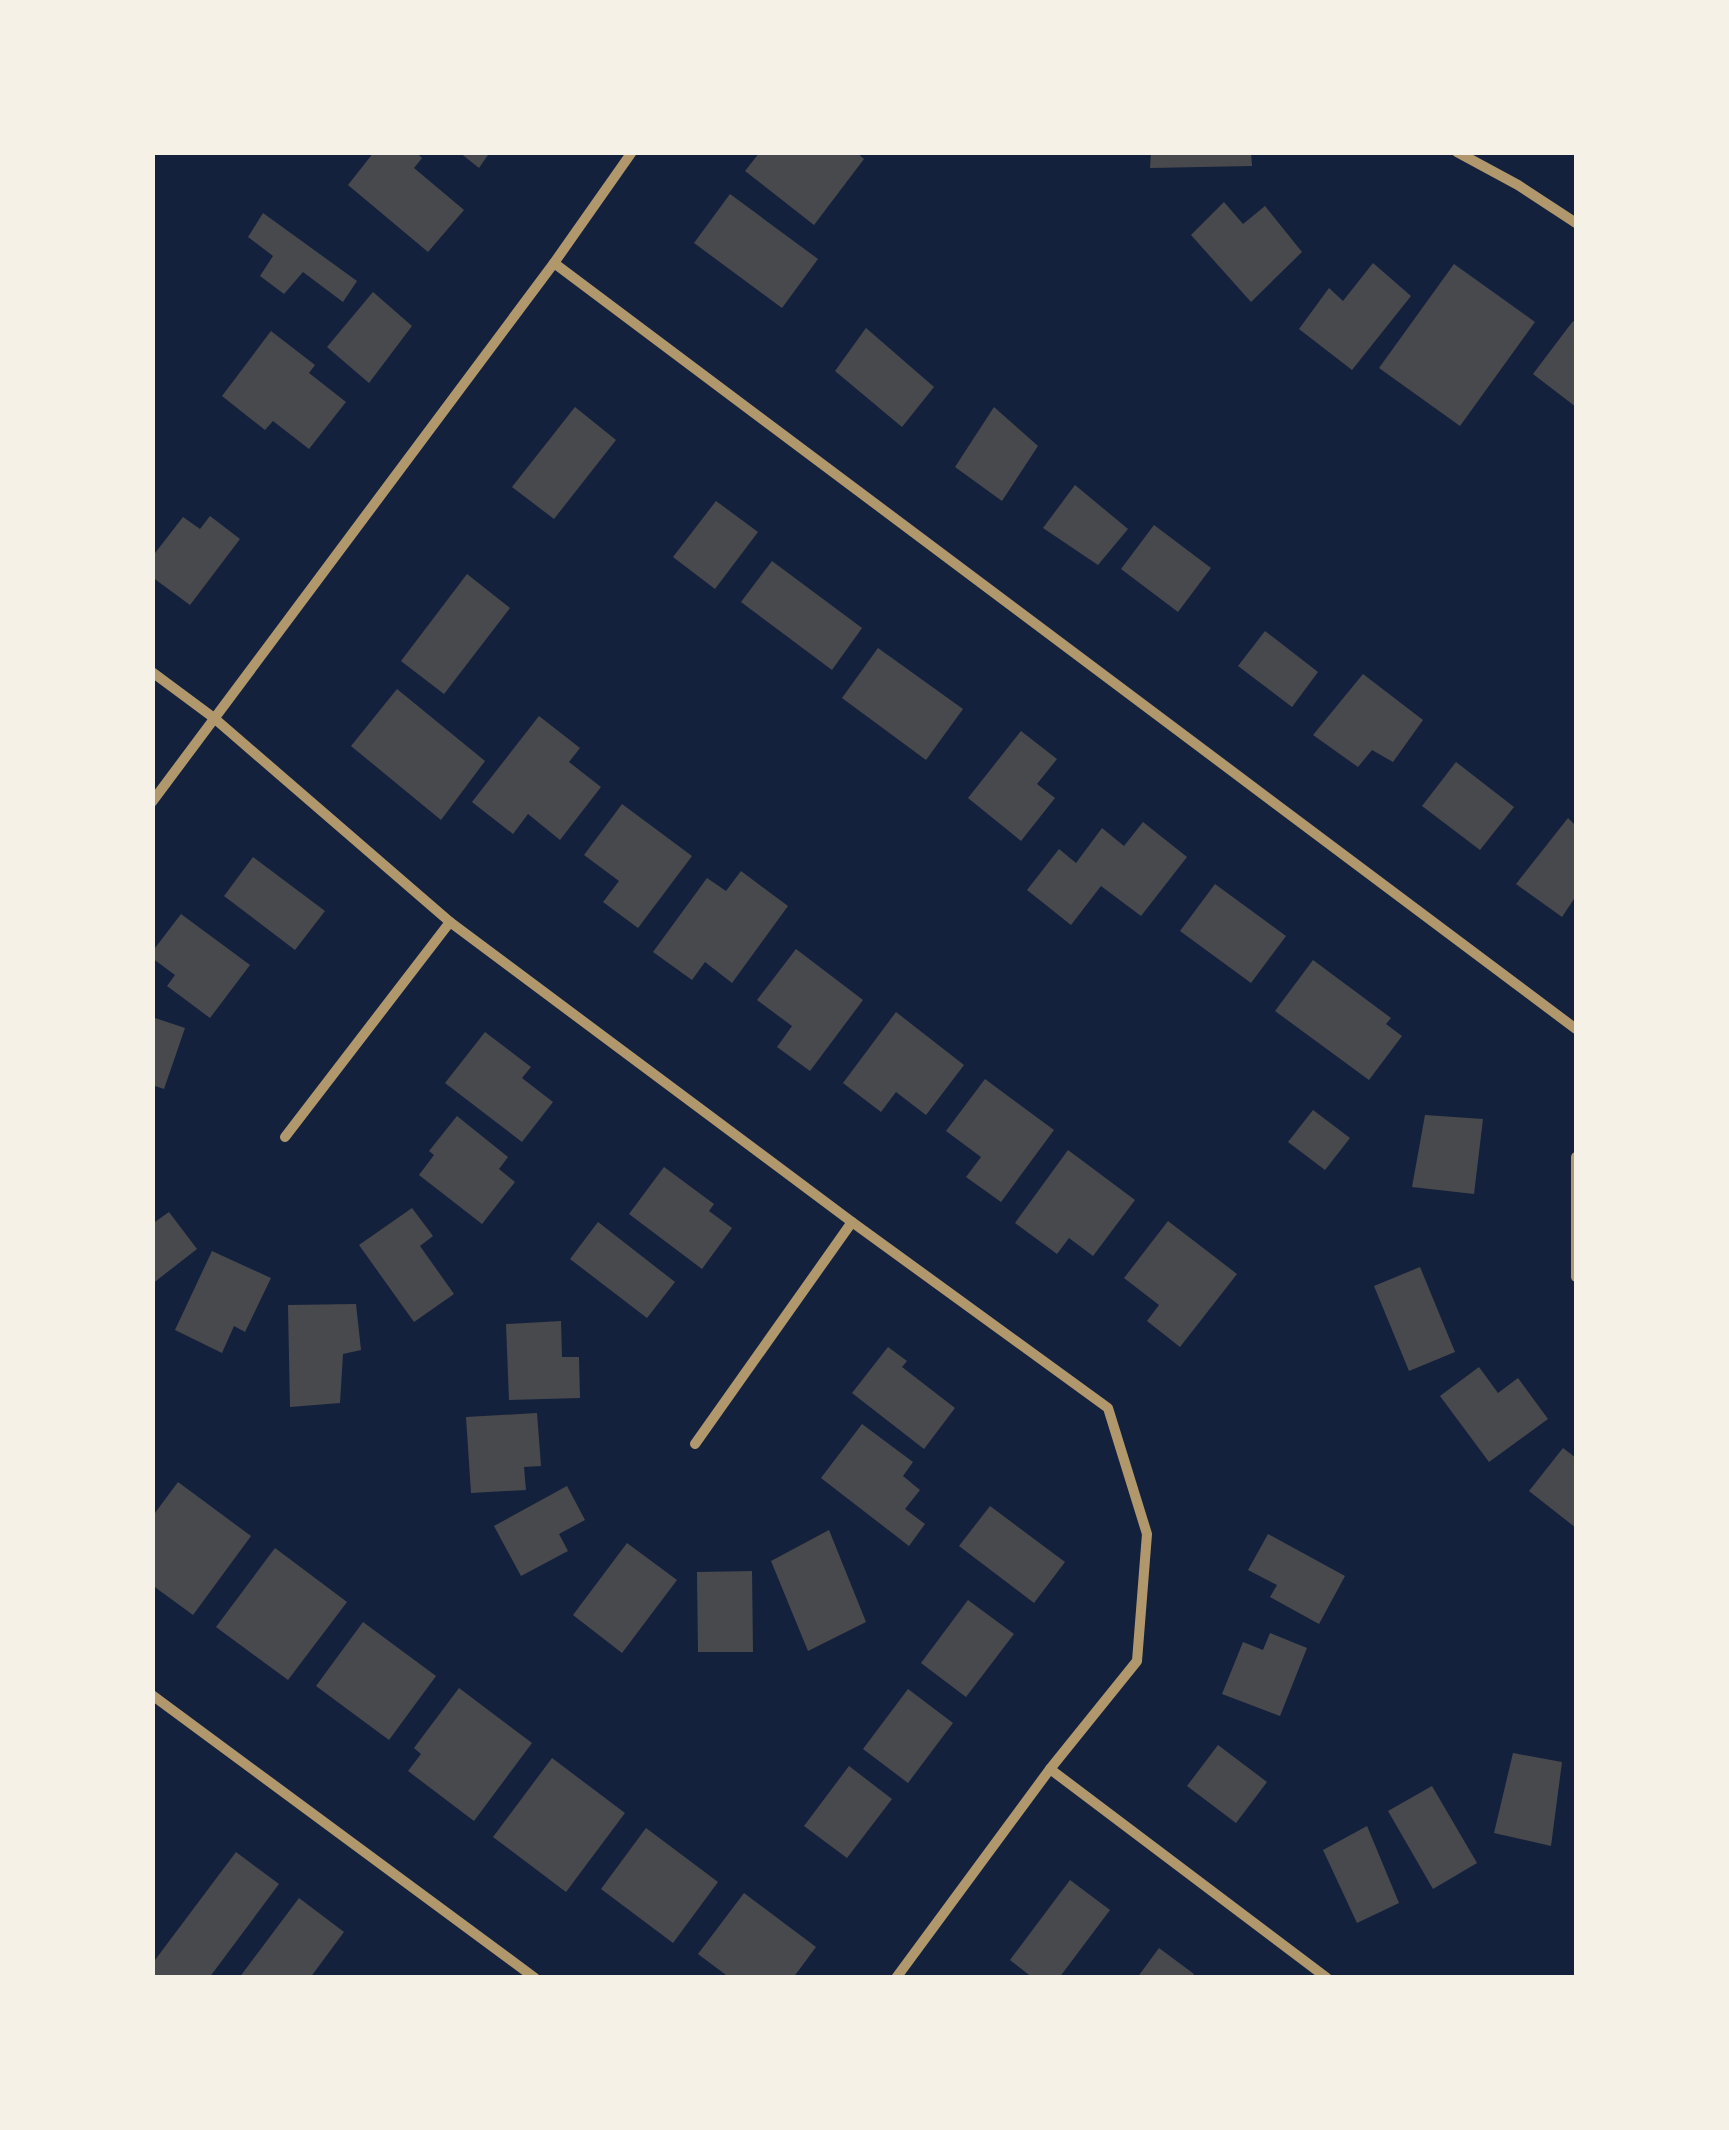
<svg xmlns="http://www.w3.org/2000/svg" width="1729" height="2130" font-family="'Source Sans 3',sans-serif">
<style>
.building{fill:#48494c}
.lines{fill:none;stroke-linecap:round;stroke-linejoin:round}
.minor{stroke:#b1986c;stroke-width:10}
</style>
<rect width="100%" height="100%" fill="#14213d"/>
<!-- building -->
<g class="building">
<path d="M374,152h21l4,3 2,-3h15l6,6 -8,10 50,42 -36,42 -80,-67z"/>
<path d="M459,152h31l-11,16z"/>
<path d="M760,152h96l8,7 -50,66 -69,-54z"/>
<path d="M1151,152h100l1,14 -102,2z"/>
<path d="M730,194l88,65 -36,49 -88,-65z"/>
<path d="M1224,202l19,22 22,-18 37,46 -51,50 -60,-67z"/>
<path d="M263,213l94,68 -14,21 -40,-30 -19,22 -24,-18 13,-20 -25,-19z"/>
<path d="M1373,263l38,33 -59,74 -53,-41 30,-41 14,13z"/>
<path d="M1454,264l81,58 -75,104 -81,-58z"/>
<path d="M373,292l39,34 -43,57 -42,-36z"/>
<path d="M1573,321l3,3v83l-43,-33z"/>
<path d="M866,328l68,59 -32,40 -67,-56z"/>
<path d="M271,331l44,34 -6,8 37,29 -37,47 -36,-28 -8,9 -43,-34z"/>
<path d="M575,407l41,33 -62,79 -42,-32z"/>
<path d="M994,407l44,39 -36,55 -47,-34z"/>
<path d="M1075,485l53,44 -30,36 -55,-37z"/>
<path d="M716,501l42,31 -43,57 -42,-32z"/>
<path d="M210,516l30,23 -50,66 -38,-28v-20l31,-40 17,12z"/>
<path d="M1154,525l57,43 -33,44 -57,-43z"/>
<path d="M772,561l90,67 -30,42 -91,-68z"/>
<path d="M467,574l43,34 -66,86 -43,-33z"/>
<path d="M1265,631l53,41 -26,35 -54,-41z"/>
<path d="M878,648l85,61 -37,51 -84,-62z"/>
<path d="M1363,674l60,46 -30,42 -21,-12 -14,17 -45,-32z"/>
<path d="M397,689l88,72 -44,59 -90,-74z"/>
<path d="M539,716l41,32 -11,14 32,25 -41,53 -32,-26 -15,20 -41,-32z"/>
<path d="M1021,731l36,28 -20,25 18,14 -34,43 -53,-43z"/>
<path d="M1456,762l58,45 -34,43 -58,-44z"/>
<path d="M622,804l70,52 -54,72 -35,-26 16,-21 -35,-26z"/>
<path d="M1568,818l8,8v70l-14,21 -46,-33z"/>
<path d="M1143,822l44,35 -46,59 -40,-30 -30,39 -44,-35 32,-41 17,14 26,-35 22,18z"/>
<path d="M253,857l72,54 -30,39 -71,-54z"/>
<path d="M741,871l47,35 -56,77 -27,-21 -13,18 -39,-28 54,-74 19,13z"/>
<path d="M1215,884l71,52 -35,47 -71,-52z"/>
<path d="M181,914l69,51 -40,53 -43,-32 8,-11 -23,-17v-6z"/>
<path d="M796,949l67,51 -53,71 -33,-24 15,-21 -35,-26z"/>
<path d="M1313,960l78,58 -5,6 16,12 -33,44 -94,-69z"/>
<path d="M896,1012l68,53 -38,50 -30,-23 -15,20 -38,-29z"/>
<path d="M152,1017l33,11 -21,61 -12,-4z"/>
<path d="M485,1032l46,35 -9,11 31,24 -31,40 -77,-59z"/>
<path d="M985,1079l69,51 -53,72 -35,-25 15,-20 -35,-26z"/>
<path d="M1313,1110l37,28 -25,32 -37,-28z"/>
<path d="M1425,1115l58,4 -9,75 -62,-7z"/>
<path d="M457,1116l51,41 -9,12 16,13 -33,42 -63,-49 15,-20 -5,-4z"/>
<path d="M1068,1150l67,50 -42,56 -24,-18 -12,16 -42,-31z"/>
<path d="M664,1167l50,37 -5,7 23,17 -30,41 -73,-55z"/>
<path d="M412,1208l21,28 -13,10 34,48 -40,28 -55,-77z"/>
<path d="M169,1212l28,37 -45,35v-60z"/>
<path d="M1168,1221l69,53 -57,73 -33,-26 12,-16 -35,-27z"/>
<path d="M598,1222l77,60 -28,36 -77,-59z"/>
<path d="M212,1251l59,27 -26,54 -11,-6 -12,27 -47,-23z"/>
<path d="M1420,1267l35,85 -46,19 -35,-85z"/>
<path d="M356,1304l5,46 -18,4 -3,49 -50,4 -2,-102z"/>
<path d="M561,1321l1,36h17l1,41 -71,2 -3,-76z"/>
<path d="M888,1347l19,14 -5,6 53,41 -31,41 -72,-56z"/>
<path d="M1479,1367l19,26 20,-15 30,41 -59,43 -49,-66z"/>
<path d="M537,1413l4,53 -17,1 2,23 -55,3 -5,-76z"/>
<path d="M862,1424l51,38 -10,14 17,14 -15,19 20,15 -16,22 -88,-68z"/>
<path d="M1563,1448l13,10v70l-47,-37z"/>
<path d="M178,1482l73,54 -58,79 -41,-30v-68z"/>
<path d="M567,1486l18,34 -26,14 9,17 -47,25 -27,-50z"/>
<path d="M990,1506l75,56 -31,41 -75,-57z"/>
<path d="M829,1530l37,92 -58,29 -37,-90z"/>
<path d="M1268,1534l77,42 -26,48 -49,-27 7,-12 -29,-15z"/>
<path d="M627,1543l50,37 -55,73 -49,-38z"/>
<path d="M275,1548l72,54 -59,78 -72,-53z"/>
<path d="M752,1571l1,81h-55l-1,-80z"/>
<path d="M968,1600l46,34 -48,63 -45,-34z"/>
<path d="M363,1622l73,54 -47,64 -73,-54z"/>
<path d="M1270,1633l37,15 -27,68 -58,-22 21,-52 20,8z"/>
<path d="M459,1688l73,55 -58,78 -66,-50 13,-17 -7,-6z"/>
<path d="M908,1689l45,34 -45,60 -45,-34z"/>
<path d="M1218,1745l49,37 -31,41 -49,-37z"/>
<path d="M1513,1753l49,9 -11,84 -57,-13z"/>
<path d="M552,1758l73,55 -59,79 -73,-55z"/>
<path d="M849,1766l43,33 -45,59 -43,-32z"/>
<path d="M1432,1786l45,77 -44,26 -45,-78z"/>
<path d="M1367,1826l32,77 -42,20 -34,-73z"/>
<path d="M646,1828l72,54 -45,61 -72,-54z"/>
<path d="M236,1852l43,32 -70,94h-57v-14z"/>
<path d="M1070,1880l40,30 -51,68h-26l-23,-18z"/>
<path d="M744,1893l72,54 -23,31h-63l-32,-24z"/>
<path d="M299,1898l45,34 -34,46h-71z"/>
<path d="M1159,1948l35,26 -2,4h-55z"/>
</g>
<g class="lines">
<!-- minor -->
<g class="minor">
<path d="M1457,152l61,33 58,38"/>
<path d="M554,263l1022,766"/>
<path d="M152,672l62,46 236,204 402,300 256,186 39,126 -10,127 -87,108 -154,209"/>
<path d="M152,802l402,-539 78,-111"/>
<path d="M285,1137l165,-215"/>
<path d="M1576,1157v120"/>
<path d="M695,1444l157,-222"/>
<path d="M152,1695l383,283"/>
<path d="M1050,1769l277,209"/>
</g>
</g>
<!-- border -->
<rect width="1729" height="2130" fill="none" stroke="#f6f1e7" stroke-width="310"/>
</svg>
